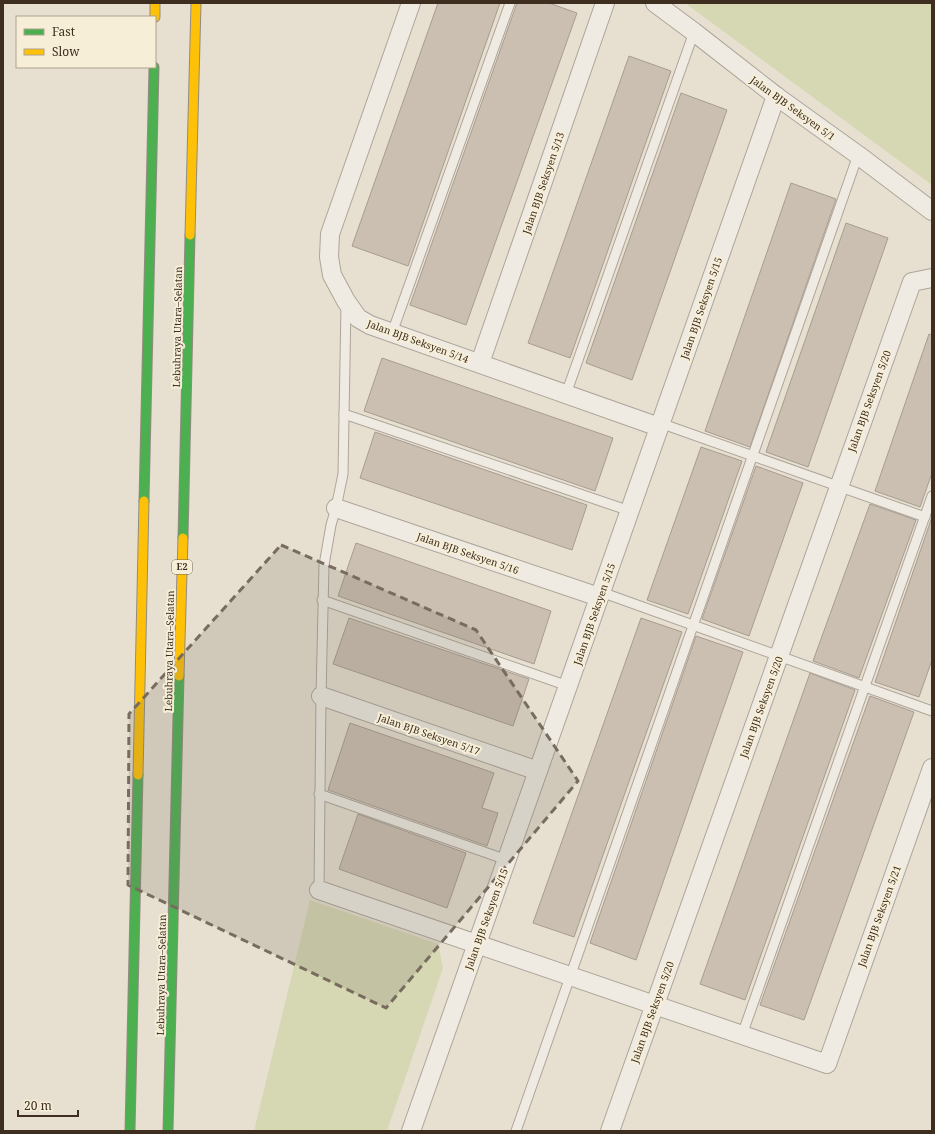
<svg xmlns="http://www.w3.org/2000/svg" width="935" height="1134" font-family="'Noto Serif',serif">
<style>
.green{fill:#d6d7b3}
.building{fill:#cbbfb2;stroke:#a89c90}
.lines{fill:none;stroke-linecap:round;stroke-linejoin:round}
.lane-casing{stroke:#ada599;stroke-width:11}
.street-casing{stroke:#ada599;stroke-width:20}
.fast-casing{stroke:#928b80;stroke-width:11}
.slow-casing{stroke:#928b80;stroke-width:11}
.lane{stroke:#efebe3;stroke-width:9}
.street{stroke:#efebe3;stroke-width:18}
.fast{stroke:#4caf50;stroke-width:9}
.slow{stroke:#ffc107;stroke-width:9}
.marked{fill:#786c5e;fill-opacity:0.2;stroke:#786c5e;stroke-width:3;stroke-dasharray:8 5;stroke-linejoin:round}
.labels{text-anchor:middle;stroke-width:4;stroke-linejoin:round;paint-order:stroke}
.shield{fill:#f7eed8;stroke:#756857;stroke-width:1}
.shield-label{font-size:9px;font-weight:bold;fill:#3d2e20}
.street-label{font-size:10px;fill:#3d2e20;stroke:#f7eed8}
</style>
<rect width="100%" height="100%" fill="#e7e0d1"/>
<!-- green -->
<g class="green">
<path d="M685,3h247v182z"/>
<path d="M310,900l128,44 5,24 -56,163h-133z"/>
</g>
<!-- building -->
<g class="building">
<path d="M438,3h62l-92,263 -56,-20z"/>
<path d="M517,3h32l28,10 -111,312 -56,-20z"/>
<path d="M629,56l42,15 -101,287 -42,-15z"/>
<path d="M681,93l46,17 -95,270 -46,-17z"/>
<path d="M791,183l45,16 -86,248 -45,-16z"/>
<path d="M846,223l42,15 -80,229 -42,-15z"/>
<path d="M929,334l3,1v138l-12,34 -45,-16z"/>
<path d="M382,358l231,80 -18,53 -231,-80z"/>
<path d="M375,432l212,73 -15,45 -212,-72z"/>
<path d="M701,447l41,14 -54,153 -41,-14z"/>
<path d="M756,466l47,17 -54,153 -47,-17z"/>
<path d="M870,504l46,16 -57,158 -46,-17z"/>
<path d="M932,517v143l-13,37 -44,-15z"/>
<path d="M356,543l195,68 -17,53 -196,-68z"/>
<path d="M349,618l180,61 -16,47 -180,-62z"/>
<path d="M641,618l41,14 -108,305 -41,-14z"/>
<path d="M696,636l47,16 -107,308 -46,-17z"/>
<path d="M810,673l45,17 -110,310 -45,-16z"/>
<path d="M870,696l44,16 -110,308 -44,-15z"/>
<path d="M350,723l144,50 -12,35 16,5 -11,33 -159,-56z"/>
<path d="M358,814l108,39 -19,55 -108,-39z"/>
</g>
<g class="lines">
<!-- lane casing -->
<g class="lane-casing">
<g id="lane">
<path d="M392,333l118,-330"/>
<path d="M566,394l128,-362"/>
<path d="M344,414l286,97"/>
<path d="M660,423l265,94"/>
<path d="M601,592l331,119"/>
<path d="M322,600l246,86"/>
<path d="M319,794l188,66"/>
<path d="M319,890l2,-194 3,-131 7,-40 5,-17 7,-34 3,-170"/>
<path d="M742,1035l190,-539"/>
<path d="M516,1131l342,-976"/>
</g>
</g>
<!-- street casing -->
<g class="street-casing">
<g id="street">
<path d="M411,3l-81,231 -1,23 3,18 14,26 12,17 12,7 289,102"/>
<path d="M655,3l39,29 82,64 82,59 74,56"/>
<path d="M480,363l125,-360"/>
<path d="M336,508l263,89"/>
<path d="M321,696l217,75"/>
<path d="M319,890l508,174 105,-296"/>
<path d="M411,1131l365,-1035"/>
<path d="M610,1131l302,-849 20,-4"/>
</g>
</g>
<!-- fast casing -->
<g class="fast-casing">
<g id="fast">
<path d="M144,501l10,-434"/>
<path d="M183,538l7,-303"/>
<path d="M130,1131l8,-356"/>
<path d="M168,1131l11,-455"/>
</g>
</g>
<!-- slow casing -->
<g class="slow-casing">
<g id="slow">
<path d="M155,3v14"/>
<path d="M190,235l6,-232"/>
<path d="M179,676l4,-138"/>
<path d="M138,775l6,-274"/>
</g>
</g>
<!-- lane -->
<use href="#lane" class="lane"/>
<!-- street -->
<use href="#street" class="street"/>
<!-- fast -->
<use href="#fast" class="fast"/>
<!-- slow -->
<use href="#slow" class="slow"/>
</g>
<!-- marked area -->
<path class="marked" d="M281,545l195,85 102,151 -192,227 -258,-123 1,-171z"/>
<g class="labels">
<!-- shield labels -->
<rect class="shield" x="172" y="560" width="20" height="14" rx="3"/>
<g class="shield-label">
<text x="182" y="570">E2</text>
</g>
<!-- street labels -->
<g class="street-label">
<text transform="translate(793 108) rotate(36)" y="4">Jalan BJB Seksyen 5/1</text>
<text transform="translate(543 183) rotate(-71)" y="4">Jalan BJB Seksyen 5/13</text>
<text transform="translate(701 308) rotate(-71)" y="4">Jalan BJB Seksyen 5/15</text>
<text transform="translate(177 327) rotate(-89)" y="4">Lebuhraya Utara–Selatan</text>
<text transform="translate(418 341) rotate(20)" y="4">Jalan BJB Seksyen 5/14</text>
<text transform="translate(869 401) rotate(-70)" y="4">Jalan BJB Seksyen 5/20</text>
<text transform="translate(468 553) rotate(19)" y="4">Jalan BJB Seksyen 5/16</text>
<text transform="translate(594 614) rotate(-71)" y="4">Jalan BJB Seksyen 5/15</text>
<text transform="translate(169 651) rotate(-89)" y="4">Lebuhraya Utara–Selatan</text>
<text transform="translate(761 707) rotate(-70)" y="4">Jalan BJB Seksyen 5/20</text>
<text transform="translate(429 734) rotate(19)" y="4">Jalan BJB Seksyen 5/17</text>
<text transform="translate(879 916) rotate(-70)" y="4">Jalan BJB Seksyen 5/21</text>
<text transform="translate(486 919) rotate(-70)" y="4">Jalan BJB Seksyen 5/15</text>
<text transform="translate(161 975) rotate(-89)" y="4">Lebuhraya Utara–Selatan</text>
<text transform="translate(652 1012) rotate(-70)" y="4">Jalan BJB Seksyen 5/20</text>
</g>
</g>
<!-- border -->
<rect width="935" height="1134" fill="none" stroke="#3d2e20" stroke-width="8"/>
<!-- legend -->
<rect x="16" y="16" width="140" height="52" fill="#f7eed8" stroke="#ada18e"/>
<rect x="24" y="29" width="20" height="6" fill="#4caf50" stroke="#ada18e"/>
<text x="52" y="36" font-size="12" fill="#3d2e20">Fast</text>
<rect x="24" y="49" width="20" height="6" fill="#ffc107" stroke="#ada18e"/>
<text x="52" y="56" font-size="12" fill="#3d2e20">Slow</text>
<!-- scale -->
<path d="M18 1110v6h60v-6" fill="none" stroke="#3d2e20" stroke-width="2"/>
<text x="24" y="1110" font-size="12" fill="#3d2e20" stroke="#f7eed8" stroke-width="3" paint-order="stroke">20 m</text>
</svg>
